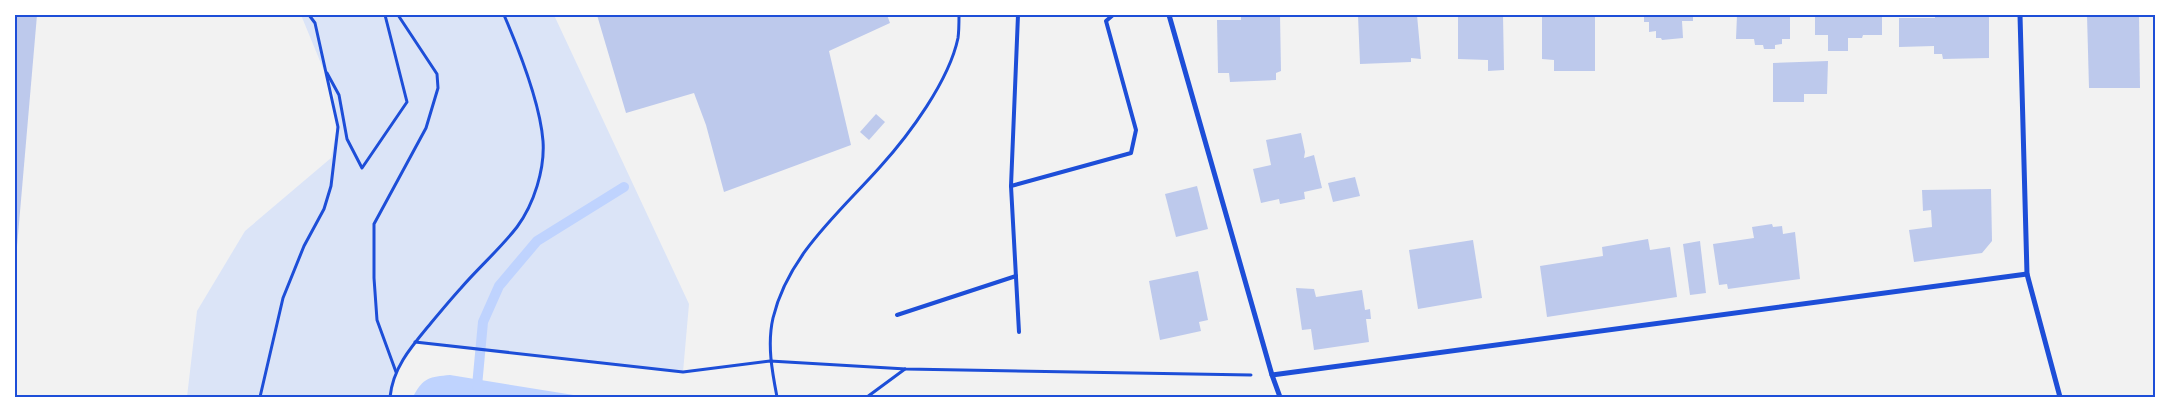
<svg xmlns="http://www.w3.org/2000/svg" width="2170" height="412" font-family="'Crimson Pro',serif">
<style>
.green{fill:#dbe4f7}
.water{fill:#bfd3fe}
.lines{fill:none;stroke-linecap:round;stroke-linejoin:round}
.stream{stroke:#bfd3fe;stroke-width:10}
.building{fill:#bdc9ec}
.path{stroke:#1d4ed8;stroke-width:3}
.service{stroke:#1d4ed8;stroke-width:4}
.minor{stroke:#1d4ed8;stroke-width:5}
.neatline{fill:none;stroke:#1d4ed8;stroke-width:2}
</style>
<rect width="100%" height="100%" fill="#f2f2f2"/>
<!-- green -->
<path class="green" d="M301,15h253l135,289 -6,68 -268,-30 -19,30 -4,25h-205l10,-86 48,-80 86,-73 5,-26 -2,-37z"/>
<!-- water -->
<path class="water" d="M450,375l136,22h-173c10,-20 17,-20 37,-22z"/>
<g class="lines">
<!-- stream -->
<path class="stream" d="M484,397l-7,-11 6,-64 16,-36 38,-45 87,-54"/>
</g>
<!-- building -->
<g class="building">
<path d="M15,15h22l-21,243h-1z"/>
<path d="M597,15h290l3,8 -61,28 22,94 -127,47 -18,-67 -12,-32 -68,20z"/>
<path d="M1241,15h39l1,56 -5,2v7l-46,2 -1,-9h-11l-1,-53h24z"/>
<path d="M1358,15h59l4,44 -10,-1v4l-51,2z"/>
<path d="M1458,15h45l1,55 -16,1v-11l-30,-1z"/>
<path d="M1542,15h53v56h-41v-11l-12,-1z"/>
<path d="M1644,15h49v6h-11l1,17 -21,2 -1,-2h-5v-7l-7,1v-10h-5z"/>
<path d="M1737,15h53v24h-8v5l-7,1v4h-11l-1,-4h-8l-1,-6h-18z"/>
<path d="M1815,15h67v20h-19l-1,3h-14v13h-20v-16h-13z"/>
<path d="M1935,15h54v43l-46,1 -1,-5h-8v-8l-35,1v-29h36z"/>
<path d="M2087,15h52l1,73h-51z"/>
<path d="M1828,61l-1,33h-23v8h-31v-39z"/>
<path d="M876,114l9,8 -16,18 -9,-8z"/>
<path d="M1301,133l4,19 -1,6 10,-3 8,33 -18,4 1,7 -25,5 -1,-5 -18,4 -8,-34 18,-4 -5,-25z"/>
<path d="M1355,177l5,19 -27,6 -5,-19z"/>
<path d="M1197,186l11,43 -32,8 -11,-43z"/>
<path d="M1991,189l1,52 -10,12 -68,9 -5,-32 23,-3 -1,-17 -8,1 -1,-21z"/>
<path d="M1772,224l1,3 9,-1 1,8 12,-2 5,47 -72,10 -1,-5 -8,1 -6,-41 41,-6 -2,-11z"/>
<path d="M1648,239l2,11 20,-3 7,50 -130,20 -7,-51 63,-10 -1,-9z"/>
<path d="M1473,240l9,58 -64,11 -9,-59z"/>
<path d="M1700,241l6,52 -16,2 -7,-51z"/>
<path d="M1198,271l10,49 -9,2 2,9 -41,9 -11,-59z"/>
<path d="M1296,288l18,1 2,8 46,-7 3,20 5,-1 1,10h-5l3,23 -55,8 -3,-21 -9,1z"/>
</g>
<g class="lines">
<!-- path -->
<g class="path">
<path d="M327,73l12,22 8,44 15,29 45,-66 -22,-87"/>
<path d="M415,342l268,30 87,-11 136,8 345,6"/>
<path d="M396,372l-19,-52 -3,-42v-54l52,-96 12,-40 -1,-14 -39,-59"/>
<path d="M260,397l23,-99 21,-52 20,-37 7,-23 7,-59 -23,-104 -6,-8"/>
<path d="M390,397c3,-30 22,-51 41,-74 10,-12 20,-24 30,-35 18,-21 39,-39 56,-61 17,-23 28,-58 26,-86 -3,-38 -24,-91 -39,-126"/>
<path d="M777,397c-5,-26 -10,-53 -4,-79 15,-63 66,-105 107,-151 29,-32 69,-86 78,-129 1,-7 1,-16 1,-23"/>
<path d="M867,397l38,-28"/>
</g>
<!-- service -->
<g class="service">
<path d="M1018,15l-7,171 8,146"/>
<path d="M1011,186l120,-33 5,-23 -30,-109 7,-6"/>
<path d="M897,315l119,-39"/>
</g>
<!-- minor -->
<g class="minor">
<path d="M1169,15l103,360 8,22"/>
<path d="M2020,15l7,259 33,123"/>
<path d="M1272,375l755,-101"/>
</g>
</g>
<!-- border -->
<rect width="2170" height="412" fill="none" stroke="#ffffff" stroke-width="32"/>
<rect x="16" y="16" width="2138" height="380" class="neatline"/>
</svg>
